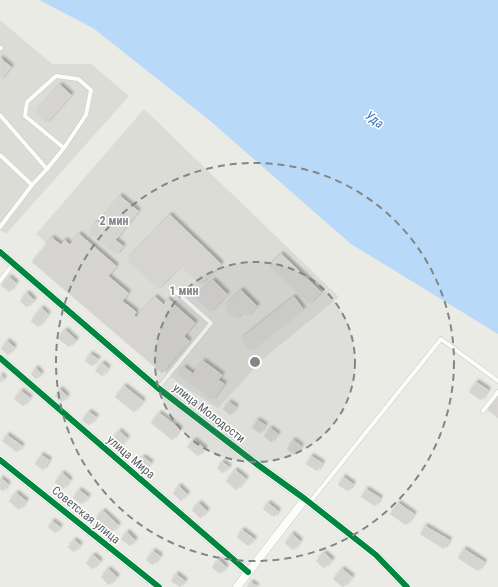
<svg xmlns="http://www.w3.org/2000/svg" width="498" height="587" font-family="'Roboto Condensed',sans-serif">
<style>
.industrial{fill:#dcdcd7}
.water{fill:#b8daf8}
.building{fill:#d5d4d1;stroke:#dad9d5;filter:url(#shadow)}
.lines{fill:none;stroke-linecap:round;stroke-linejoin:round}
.service-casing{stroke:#c8c8c6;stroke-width:5}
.minor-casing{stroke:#c8c8c6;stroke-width:9}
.service{stroke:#fcfcfb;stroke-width:4}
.minor{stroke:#fcfcfb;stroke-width:8}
.cycleway-casing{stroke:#fff;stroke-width:8}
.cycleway{stroke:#00873e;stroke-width:6}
.ring{fill:none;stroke:#838689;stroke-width:2;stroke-dasharray:7 5}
.labels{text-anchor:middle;stroke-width:3;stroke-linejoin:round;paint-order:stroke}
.street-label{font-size:12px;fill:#5b5f64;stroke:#fff}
.water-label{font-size:13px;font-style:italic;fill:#3f78bd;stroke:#fff}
.centre{fill:#838689;stroke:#fff;stroke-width:2}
.ring-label{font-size:12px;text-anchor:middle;font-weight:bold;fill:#838689;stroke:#fff;stroke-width:3;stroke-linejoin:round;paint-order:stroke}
</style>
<defs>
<filter id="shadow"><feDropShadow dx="2.5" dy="-2.5" stdDeviation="1" flood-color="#0004"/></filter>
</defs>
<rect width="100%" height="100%" fill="#ebebe6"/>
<!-- industrial -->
<g class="industrial">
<path d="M0,20l52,44h39l38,32 -123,138 -6,-4z"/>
<path d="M144,109l195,188 -75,61 -46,50 -39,-25 -21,-17 -109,-120 -13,-12z"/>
</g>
<!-- water -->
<path class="water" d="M39,0h459v334l-147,-90 -143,-125 -115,-91z"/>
<!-- building -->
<g class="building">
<path d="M0,58l11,9 -10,12h-1z"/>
<path d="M60,85l11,10 -25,28 -11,-10z"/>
<path d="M120,196l18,15 -23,29 8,6 -7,9 -28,-22 9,-11 2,1z"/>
<path d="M170,215l51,49 -21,21 -20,-19 -22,23 -31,-29z"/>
<path d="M79,234l37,32 -8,10 20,17 -6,8 14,11 -2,3 2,3 19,-21 9,8 4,-6 27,24 -11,13 5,5 -27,32 -130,-111 20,-24 9,7 4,-5 5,5z"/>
<path d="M281,254l40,38 -12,12 -40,-38z"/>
<path d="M9,277l7,6 -7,9 -8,-7z"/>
<path d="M213,280l14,14 -17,18 -15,-14z"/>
<path d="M241,290l16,16 -10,10 -4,-4 -7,7 -12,-11z"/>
<path d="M27,293l7,7 -7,7 -7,-6z"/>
<path d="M294,297l9,12 -53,41 -9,-11z"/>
<path d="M41,308l7,6 -10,13 -7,-6z"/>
<path d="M65,330l11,10 -7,7 -11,-9z"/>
<path d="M7,341l7,6 -6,8 -7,-6z"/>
<path d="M90,354l8,5 -6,7 -7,-5z"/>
<path d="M203,361l19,14 -4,5 6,4 -12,16 -34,-25 6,-8 9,7z"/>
<path d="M102,363l6,5 -6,8 -7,-5z"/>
<path d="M36,368l5,6 -5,5 -5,-5z"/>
<path d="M0,375l4,3 -4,5z"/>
<path d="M476,382l12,8 -7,10 -12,-8z"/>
<path d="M124,386l19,15 -9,11 -19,-15z"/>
<path d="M60,389l7,7 -5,6 -7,-6z"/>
<path d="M21,391l9,7 -7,8 -9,-7z"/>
<path d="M498,396v22l-11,-9z"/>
<path d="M229,402l7,5 -6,8 -7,-6z"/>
<path d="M89,412l7,5 -7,8 -7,-5z"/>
<path d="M159,413l21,16 -8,11 -21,-17z"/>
<path d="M257,420l8,5 -5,8 -8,-5z"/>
<path d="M270,428l8,6 -7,8 -7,-6z"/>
<path d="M119,431l8,7 -10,12 -8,-7z"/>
<path d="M7,435l15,11 -5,6 -15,-11z"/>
<path d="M194,440l11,9 -7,7 -11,-9z"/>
<path d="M293,440l8,6 -6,9 -8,-6z"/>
<path d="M41,455l8,5 -6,10 -8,-6z"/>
<path d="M311,456l11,7 -5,8 -11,-7z"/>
<path d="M143,457l8,6 -6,6 -7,-7z"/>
<path d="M222,462l7,5 -6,6 -6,-5z"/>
<path d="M235,470l11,9 -10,11 -10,-9z"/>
<path d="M62,473l8,7 -7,9 -8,-7z"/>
<path d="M343,477l10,7 -5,7 -10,-6z"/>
<path d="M0,478l8,6 -5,7 -3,-2z"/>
<path d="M179,486l8,8 -6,7 -8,-8z"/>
<path d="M366,489l14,9 -5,8 -14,-9z"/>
<path d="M79,490l9,7 -6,7 -9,-6z"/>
<path d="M16,493l10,8 -7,9 -10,-9z"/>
<path d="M199,503l8,8 -7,7 -8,-8z"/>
<path d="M268,503l10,8 -4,6 -11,-8z"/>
<path d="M398,503l16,11 -8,11 -16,-11z"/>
<path d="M103,511l15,14 -6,7 -16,-14z"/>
<path d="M52,521l8,6 -5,6 -7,-6z"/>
<path d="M425,526l24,14 -5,9 -24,-15z"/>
<path d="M242,530l12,9 -6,7 -11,-9z"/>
<path d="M127,532l8,8 -5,6 -9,-7z"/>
<path d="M292,534l8,7 -7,9 -8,-7z"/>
<path d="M74,540l6,5 -6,7 -6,-5z"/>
<path d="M464,549l20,13 -6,9 -20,-13z"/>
<path d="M153,551l7,5 -7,9 -7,-5z"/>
<path d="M324,553l8,7 -8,8 -8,-7z"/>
<path d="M93,555l7,6 -7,8 -7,-6z"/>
<path d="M219,560l7,7 -6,7 -8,-7z"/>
<path d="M108,569l9,8 -8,8 -8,-8z"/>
<path d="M342,569l10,8 -9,10 -10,-8z"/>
<path d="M176,574l9,7 -5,6 -9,-6z"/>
<path d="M251,582l6,5h-10z"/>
</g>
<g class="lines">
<!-- service casing -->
<g class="service-casing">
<g id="service">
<path d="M0,48h1"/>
<path d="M0,115l47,54 -15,16"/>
<path d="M0,155l32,30 -32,42"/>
<path d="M47,169l17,-21 -39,-32 2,-14 29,-26 22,3 13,11 -5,25 -22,33"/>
<path d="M0,281l13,-17"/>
<path d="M158,388l53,-65 -39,-35"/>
<path d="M483,411l15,-19"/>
<path d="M310,502l131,-163 57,42"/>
</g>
</g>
<!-- minor casing -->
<g class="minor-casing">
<g id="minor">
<path d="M0,252l158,136 100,77 47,34 71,56 31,32"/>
<path d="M0,358l248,214"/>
<path d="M0,460l159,127"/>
<path d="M237,587l68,-88"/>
</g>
</g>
<!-- service -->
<use href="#service" class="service"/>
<!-- minor -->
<use href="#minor" class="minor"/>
<!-- cycleway casing -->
<g class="cycleway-casing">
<g id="cycleway">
<path d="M0,252l158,136 100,77 47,34 71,56 31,32"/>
<path d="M0,358l248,214"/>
<path d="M0,460l159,127"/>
</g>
</g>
<!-- cycleway -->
<use href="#cycleway" class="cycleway"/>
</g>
<!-- distance rings -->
<circle cx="255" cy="362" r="100" fill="#838689" fill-opacity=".12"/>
<g class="ring">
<circle cx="255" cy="362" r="100"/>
<circle cx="255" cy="362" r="199"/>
</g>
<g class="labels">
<!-- street labels -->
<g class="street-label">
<text transform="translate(209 413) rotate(38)" y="4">улица Молодости</text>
<text transform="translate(131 457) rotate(41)" y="4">улица Мира</text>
<text transform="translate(86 515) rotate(39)" y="4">Советская улица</text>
</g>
<!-- water labels -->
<g class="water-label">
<text transform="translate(375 119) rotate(37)" y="5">Уда</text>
</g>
</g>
<circle cx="255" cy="362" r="6" class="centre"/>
<g class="ring-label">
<text x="114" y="225">2 мин</text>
<text x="184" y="295">1 мин</text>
</g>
</svg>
